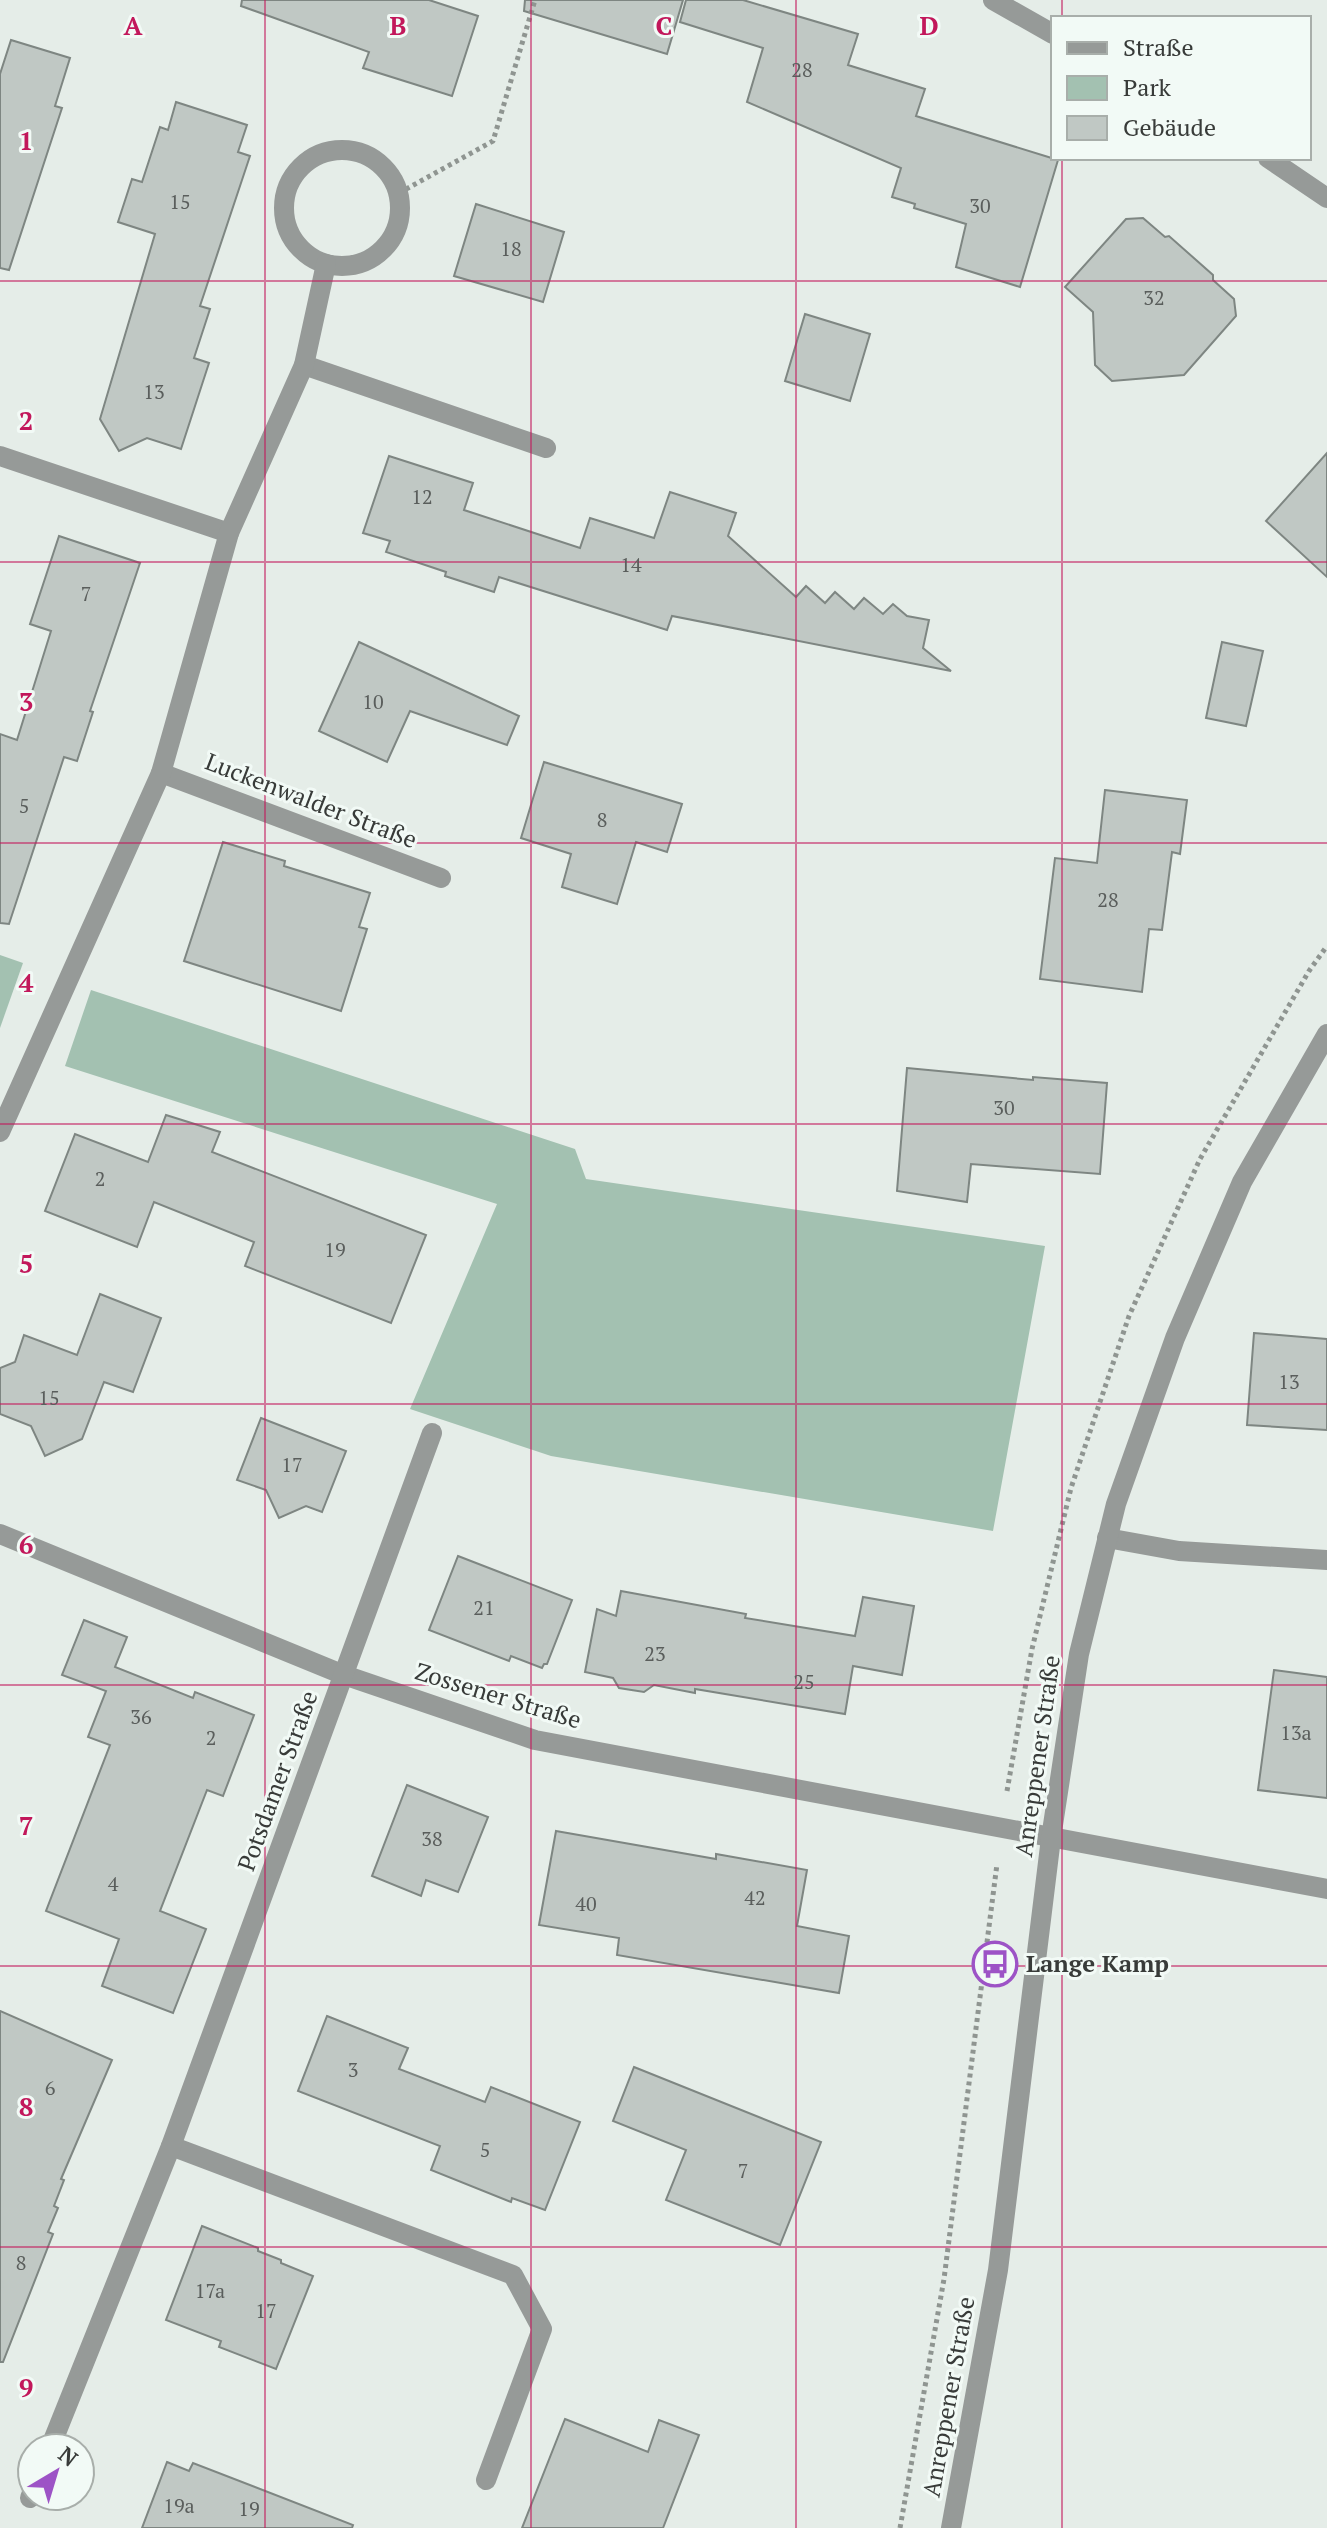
<svg xmlns="http://www.w3.org/2000/svg" width="1327" height="2528" font-family="'PT Serif',serif">
<style>
.green{fill:#a3c1b1}
.building{fill:#c0c8c4;stroke:#7e8682;stroke-width:2}
.lines{fill:none;stroke-linecap:round;stroke-linejoin:round}
.path{stroke:#8f9591;stroke-width:5;stroke-dasharray:4 4;stroke-linecap:butt}
.minor{stroke:#969a98;stroke-width:20}
.grid{fill:none;stroke:#c2185b;stroke-width:2;stroke-opacity:0.55}
.labels{text-anchor:middle;stroke-width:6;stroke-linejoin:round;paint-order:stroke}
.number-label{font-size:20px;fill:#5a5e5c}
.street-label{font-size:24px;fill:#383b39;stroke:#f2faf6}
.poi-label{font-size:24px;font-weight:bold;fill:#383b39;stroke:#f2faf6;text-anchor:start}
.grid-label{font-size:26px;text-anchor:middle;font-weight:bold;fill:#c2185b;stroke:#f2faf6;stroke-width:6;stroke-linejoin:round;paint-order:stroke}
</style>
<rect width="100%" height="100%" fill="#e5ede8"/>
<!-- green -->
<g class="green">
<path d="M0,955l23,8 -23,65z"/>
<path d="M91,990l484,159 11,30 459,67 -52,285 -442,-75 -141,-47 87,-205 -432,-138z"/>
</g>
<!-- building -->
<g class="building">
<path d="M242,0h187l49,16 -26,80 -89,-28 6,-16 -128,-46z"/>
<path d="M525,0h158l-16,54 -143,-43z"/>
<path d="M686,0h57l115,34 -10,31 77,24 -9,27 142,44 -38,127 -64,-20 10,-43 -52,-16 1,-4 -23,-7 9,-29 -154,-66 16,-54 -83,-26z"/>
<path d="M11,40l59,18 -15,48 7,2 -53,162 -9,-2v-194z"/>
<path d="M176,102l71,23 -9,27 12,4 -50,150 10,3 -16,49 15,5 -28,86 -34,-11 -28,13 -19,-32 55,-185 -37,-12 14,-43 10,3 18,-55 8,3z"/>
<path d="M476,204l88,28 -21,70 -89,-26z"/>
<path d="M1143,218l22,19 4,-1 44,39v5l21,19 2,17 -52,59 -72,6 -17,-16 -2,-53 -28,-25 61,-68z"/>
<path d="M805,314l65,20 -20,67 -65,-20z"/>
<path d="M1327,453v124l-61,-56z"/>
<path d="M389,456l84,27 -9,27 116,38 10,-30 64,20 16,-46 66,21 -8,23 68,61 10,-11 19,17 10,-11 19,17 10,-11 19,16 10,-10 14,12 22,4 -6,28 28,23 -279,-55 -5,14 -168,-53 -5,15 -49,-16 1,-4 -60,-20 4,-11 -27,-8z"/>
<path d="M59,536l81,27 -50,148 3,1 -16,49 -13,-4 -55,167 -9,-1v-189l17,6 34,-109 -21,-7z"/>
<path d="M359,642l160,74 -12,29 -97,-34 -23,51 -68,-31z"/>
<path d="M1222,642l41,9 -17,75 -40,-8z"/>
<path d="M544,762l138,42 -15,48 -31,-10 -19,62 -55,-17 9,-33 -50,-16z"/>
<path d="M1105,790l82,10 -7,54 -8,-2 -10,78 -13,-1 -7,63 -102,-13 15,-121 42,5z"/>
<path d="M223,842l62,19 -1,5 86,27 -11,34 8,2 -26,82 -157,-50z"/>
<path d="M907,1068l126,12v-3l74,6 -7,91 -129,-10 -4,38 -70,-11z"/>
<path d="M166,1115l54,17 -8,20 214,83 -35,88 -146,-57 9,-24 -100,-40 -17,45 -92,-36 30,-77 73,28z"/>
<path d="M100,1294l61,24 -28,74 -29,-10 -22,57 -37,17 -14,-30 -31,-12v-46l15,-6 9,-27 53,20z"/>
<path d="M1254,1333l73,6v91l-80,-5z"/>
<path d="M261,1418l85,33 -24,61 -16,-6 -27,12 -13,-28 -29,-10z"/>
<path d="M458,1556l114,44 -25,64h-3l-2,4 -31,-12 -2,5 -80,-31z"/>
<path d="M621,1591l125,23 -1,4 110,18 8,-39 51,9 -12,69 -49,-9 -8,48 -150,-25v4l-41,-8 -10,7 -25,-4 -6,-10 -28,-6 12,-63 19,7z"/>
<path d="M84,1620l43,17 -12,30 78,31 2,-6 59,23 -31,81 -16,-6 -47,121 46,18 -33,84 -71,-27 17,-47 -73,-28 64,-166 -22,-8 18,-46 -44,-16z"/>
<path d="M1274,1670l53,7v121l-69,-8z"/>
<path d="M407,1785l81,32 -30,75 -32,-12 -5,16 -49,-20z"/>
<path d="M556,1831l160,28v-5l91,16 -10,56 52,10 -10,57 -222,-38 2,-17 -80,-13z"/>
<path d="M0,2011l112,49 -51,119 3,1 -10,26 4,2 -10,24 5,2 -50,128h-3z"/>
<path d="M327,2016l81,32 -9,21 86,33 6,-15 89,35 -35,88 -33,-12 -1,4 -80,-32 9,-24 -142,-55z"/>
<path d="M634,2067l187,75 -41,103 -114,-45 20,-50 -73,-29z"/>
<path d="M202,2226l56,22v3l23,9v3l32,13 -37,93 -57,-22 2,-6 -55,-21z"/>
<path d="M565,2419l83,33 11,-32 40,15 -36,93h-141z"/>
<path d="M167,2462l22,9 4,-8 160,62 -1,3h-210z"/>
</g>
<g class="lines">
<!-- path -->
<g class="path">
<path d="M399,193l94,-52 42,-141"/>
<path d="M1007,1791l25,-142 39,-161 58,-172 71,-157 109,-188 18,-25"/>
<path d="M900,2528l44,-249 53,-415"/>
</g>
<!-- minor -->
<g class="minor">
<path d="M993,0l60,34"/>
<circle cx="342" cy="208" r="58"/>
<path d="M1268,158l59,40"/>
<path d="M304,365l242,83"/>
<path d="M0,456l229,77"/>
<path d="M161,773l280,105"/>
<path d="M0,1132l161,-359 68,-240 75,-168 22,-101"/>
<path d="M0,1534l344,141 191,65 792,149"/>
<path d="M1107,1538l72,13 148,9"/>
<path d="M171,2146l342,129 29,54 -56,151"/>
<path d="M50,2448l121,-302 261,-713"/>
<path d="M30,2498l2,-5"/>
<path d="M951,2528l47,-258 53,-432 28,-184 37,-150 59,-166 67,-156 85,-148"/>
</g>
</g>
<!-- grid -->
<path class="grid" d="M265,0v2528M531,0v2528M796,0v2528M1062,0v18M1062,158v2370M0,281h1327M0,562h1327M0,843h1327M0,1124h1327M0,1404h1327M0,1685h1327M0,1966h1327M0,2247h1327"/>
<!-- icons -->
<defs>
<g id="bus-ring" transform="scale(2.3)"><circle r="9.5" fill="#f2faf6" stroke="#9d53c6" stroke-width="1.5"/><path d="M-5-6H5V4H4V6H2V4H-2V6H-4V4H-5ZM-3.5-4V0h7V-4ZM-3.5 1.2v1.5H-2V1.2ZM2 1.2v1.5H3.5V1.2Z" fill="#9d53c6"/></g>
</defs>
<g fill-rule="evenodd">
<use href="#bus-ring" x="995" y="1964"/>
</g>
<g class="labels">
<!-- number labels -->
<g class="number-label">
<text x="802" y="77">28</text>
<text x="180" y="209">15</text>
<text x="980" y="213">30</text>
<text x="511" y="256">18</text>
<text x="1154" y="305">32</text>
<text x="154" y="399">13</text>
<text x="422" y="504">12</text>
<text x="631" y="572">14</text>
<text x="86" y="601">7</text>
<text x="373" y="709">10</text>
<text x="24" y="813">5</text>
<text x="602" y="827">8</text>
<text x="1108" y="907">28</text>
<text x="1004" y="1115">30</text>
<text x="100" y="1186">2</text>
<text x="335" y="1257">19</text>
<text x="1289" y="1389">13</text>
<text x="49" y="1405">15</text>
<text x="292" y="1472">17</text>
<text x="484" y="1615">21</text>
<text x="655" y="1661">23</text>
<text x="804" y="1689">25</text>
<text x="141" y="1724">36</text>
<text x="1296" y="1740">13a</text>
<text x="211" y="1745">2</text>
<text x="432" y="1846">38</text>
<text x="113" y="1891">4</text>
<text x="755" y="1905">42</text>
<text x="586" y="1911">40</text>
<text x="353" y="2077">3</text>
<text x="50" y="2095">6</text>
<text x="485" y="2157">5</text>
<text x="743" y="2178">7</text>
<text x="21" y="2270">8</text>
<text x="210" y="2298">17a</text>
<text x="266" y="2318">17</text>
<text x="179" y="2513">19a</text>
<text x="249" y="2516">19</text>
</g>
<!-- street labels -->
<g class="street-label">
<text transform="translate(311 801) rotate(21)" y="8">Luckenwalder Straße</text>
<text transform="translate(498 1696) rotate(17)" y="8">Zossener Straße</text>
<text transform="translate(1038 1756) rotate(-82)" y="8">Anreppener Straße</text>
<text transform="translate(278 1781) rotate(-70)" y="8">Potsdamer Straße</text>
<text transform="translate(949 2397) rotate(-80)" y="8">Anreppener Straße</text>
</g>
<!-- poi labels -->
<g class="poi-label">
<text x="1026" y="1972">Lange Kamp</text>
</g>
</g>
<g class="grid-label">
<text x="133" y="35">A</text>
<text x="398" y="35">B</text>
<text x="664" y="35">C</text>
<text x="929" y="35">D</text>
<text x="26" y="150">1</text>
<text x="26" y="430">2</text>
<text x="26" y="711">3</text>
<text x="26" y="992">4</text>
<text x="26" y="1273">5</text>
<text x="26" y="1554">6</text>
<text x="26" y="1835">7</text>
<text x="26" y="2116">8</text>
<text x="26" y="2397">9</text>
</g>
<!-- legend -->
<rect x="1051" y="16" width="260" height="144" fill="#f2faf6" stroke="#a8aeaa" stroke-width="2"/>
<rect x="1067" y="42" width="40" height="12" fill="#969a98" stroke="#a8aeaa" stroke-width="2"/>
<text x="1123" y="56" font-size="24" fill="#383b39">Straße</text>
<rect x="1067" y="76" width="40" height="24" fill="#a3c1b1" stroke="#a8aeaa" stroke-width="2"/>
<text x="1123" y="96" font-size="24" fill="#383b39">Park</text>
<rect x="1067" y="116" width="40" height="24" fill="#c0c8c4" stroke="#a8aeaa" stroke-width="2"/>
<text x="1123" y="136" font-size="24" fill="#383b39">Gebäude</text>
<!-- north arrow -->
<g transform="translate(56 2472) rotate(38)"><circle r="38" fill="#f2faf6" stroke="#a8aeaa" stroke-width="2"/>
<path d="M0-6L14 30L0 20L-14 30Z" fill="#9d53c6"/>
<text y="-12" font-size="22" font-weight="bold" text-anchor="middle" fill="#383b39">N</text>
</g>
</svg>
